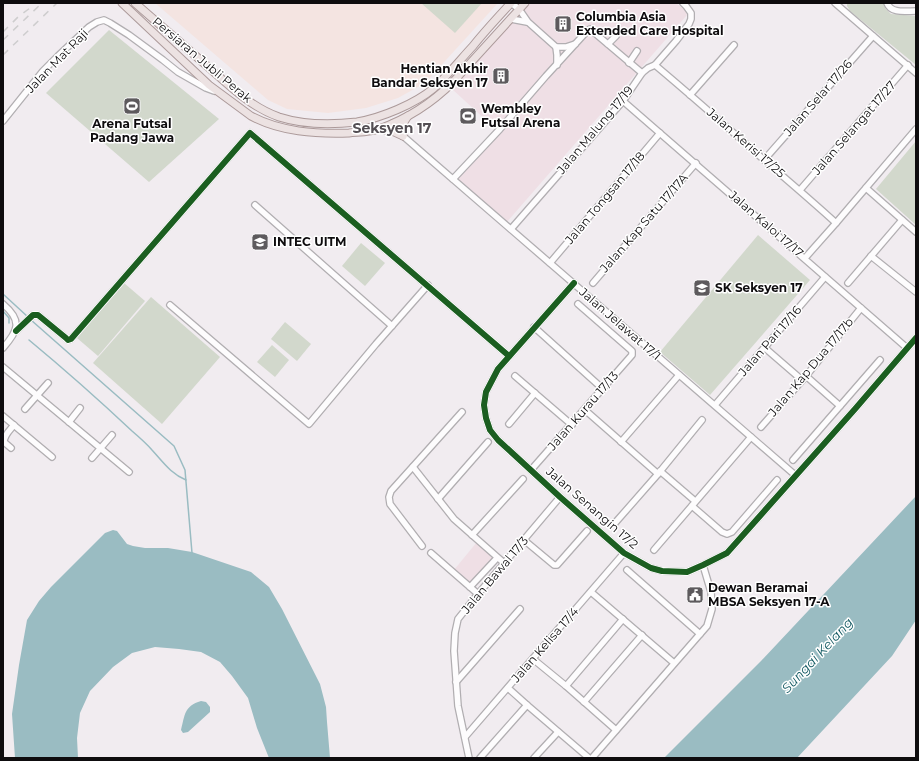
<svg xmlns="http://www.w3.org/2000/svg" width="919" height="761" font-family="Montserrat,sans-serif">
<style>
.commercial{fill:#efdfe5}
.industrial{fill:#f4e4e1}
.green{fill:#d2d8cc}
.water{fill:#9abcc2}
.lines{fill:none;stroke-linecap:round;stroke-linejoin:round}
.stream{stroke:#9abcc2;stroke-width:1.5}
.minor-casing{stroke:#b1aeb1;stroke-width:8}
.major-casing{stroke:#ac9a9a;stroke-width:9}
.minor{stroke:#fdfcfd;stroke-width:5.5}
.major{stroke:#ece2e2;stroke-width:7}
.rail{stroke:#cecdce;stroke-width:1.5;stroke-dasharray:7 7;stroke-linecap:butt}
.cycleway-casing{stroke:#fff;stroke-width:8}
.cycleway{stroke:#1b5e20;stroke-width:6}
.labels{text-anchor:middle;stroke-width:3;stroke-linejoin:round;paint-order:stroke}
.poi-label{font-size:12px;font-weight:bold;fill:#0e0c0e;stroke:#fff;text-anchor:start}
.street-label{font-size:12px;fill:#0e0c0e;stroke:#fff}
.water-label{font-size:13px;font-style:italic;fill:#125962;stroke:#fff}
.quarter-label{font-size:14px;font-weight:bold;fill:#534e53;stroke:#fff}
</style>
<rect width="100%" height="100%" fill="#f1ecf0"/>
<!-- commercial -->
<g class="commercial">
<path d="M530,3h146l10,8 1,4 -180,207 -49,-43 42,-46 -48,-44z"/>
<path d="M477,542l17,16 -24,27 -16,-15z"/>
</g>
<!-- industrial -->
<path class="industrial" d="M155,3h343l-73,80 -27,15 -32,10 -38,5 -41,-4 -19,-9z"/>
<!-- green -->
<g class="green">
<path d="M421,3h61l-27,30z"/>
<path d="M847,3h38v5l6,6 25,2v49l-66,-54 -3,-5z"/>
<path d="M109,30l110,89 -70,63 -103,-89z"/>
<path d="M916,141v84l-40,-36z"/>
<path d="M758,235l52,45 -100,115 -50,-43z"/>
<path d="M361,243l24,20 -20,23 -23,-20z"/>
<path d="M124,283l21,18 -47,55 -21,-18z"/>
<path d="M151,297l69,60 -58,67 -69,-61z"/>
<path d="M285,322l26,22 -14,17 -26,-22z"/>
<path d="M272,345l17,15 -14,17 -18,-15z"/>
</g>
<!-- water -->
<g class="water">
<path d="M916,496v124l-24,36 -95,102h-133l97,-97z"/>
<path d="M113,530l4,1 10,13 6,2 12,2h23l24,4 59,20 18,15 13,22 38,75 6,23 1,15 3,36h-61l-12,-30 -9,-30 -16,-22 -12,-14 -19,-10 -22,-3 -24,-2 -23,6 -19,14 -23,24 -10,22 -3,25 1,20h-63l-3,-44 7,-49 8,-45 12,-19 12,-14 54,-54z"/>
<path d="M201,701l5,1 4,5v5l-22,20 -5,1 -2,-3c4,-15 3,-24 20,-29z"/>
</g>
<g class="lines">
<!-- stream -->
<g class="stream">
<path d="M3,294l25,23"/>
<path d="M3,311l6,7v5"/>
<path d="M31,320l143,126 11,24 7,83"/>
<path d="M29,340c35,29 70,60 103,91 7,6 14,12 20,19 11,12 19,24 34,30"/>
</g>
<!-- minor casing -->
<g class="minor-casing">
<g id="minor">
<path d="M511,3l8,6 9,13 28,25 1,8v10"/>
<path d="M835,3l81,70"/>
<path d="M887,3c4,11 19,8 29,8"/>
<path d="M511,19l16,3"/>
<path d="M608,44l8,-8"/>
<path d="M556,47h10l9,-3"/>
<path d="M629,63l8,-12"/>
<path d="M655,65c37,31 72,62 108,94 24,21 49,42 73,64"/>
<path d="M690,95l44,-50"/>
<path d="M623,101l284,247"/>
<path d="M3,121l40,-50 15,-15 31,-29 8,-5 7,-2 6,3 19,12 34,25 15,12 28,16 8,3"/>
<path d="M393,123l10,13 392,339"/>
<path d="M764,160l109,-124"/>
<path d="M453,179l47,-50 46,-53 42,-46 2,-1 52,44"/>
<path d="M866,188l50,44"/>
<path d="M800,190l108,-125"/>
<path d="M255,205l137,121"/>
<path d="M511,229l112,-128 19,-28 6,-5 7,-3 21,-24 13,-17 2,-5v-6l-5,-7 -3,-3"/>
<path d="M871,256l45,36"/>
<path d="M805,258l31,-35 80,-94"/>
<path d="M550,263l110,-130"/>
<path d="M574,283l-76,86 -12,23 -2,13 2,13 4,12 8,10 62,57 64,56 27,15 11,3 25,1 16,-7 24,-12 128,-144 61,-71"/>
<path d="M593,283l103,-120"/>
<path d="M848,283l54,-63"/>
<path d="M3,304c20,17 15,27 0,44"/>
<path d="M170,305l139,119 67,-80 52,-59"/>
<path d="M534,327l69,62"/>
<path d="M16,331l17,-16h5l28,23 2,2 3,-1 179,-206 259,223"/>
<path d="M765,348l37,32"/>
<path d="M3,367l126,105"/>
<path d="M515,376l57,49"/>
<path d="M806,376l34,30"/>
<path d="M715,405l110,-128"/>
<path d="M25,409l23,-26"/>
<path d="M585,410l73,64"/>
<path d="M3,416l49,41"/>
<path d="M69,422l11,-14"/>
<path d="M509,424l26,-31"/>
<path d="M761,427l45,-51 55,-68"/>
<path d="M621,442l58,-67"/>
<path d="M11,448l-7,-6c0,-7 6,-12 10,-17"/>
<path d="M92,458l20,-23"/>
<path d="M793,460l87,-100"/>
<path d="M413,467l41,52 50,44"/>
<path d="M531,470l101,-115v-4l-54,-47"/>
<path d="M660,471l35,30"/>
<path d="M438,499l50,-57"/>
<path d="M692,506l30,26 5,2 5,-2 45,-52"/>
<path d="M615,523l43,-49 44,-54"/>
<path d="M472,535l51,-56"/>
<path d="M524,540l30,25h3l30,-34"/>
<path d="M422,546l-32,-42 -1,-7 2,-6 71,-79"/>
<path d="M654,550l97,-113"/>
<path d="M431,553l47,41"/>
<path d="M627,570l73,64"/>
<path d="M470,587l27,-29"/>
<path d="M591,592l83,71"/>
<path d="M533,659l33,27 50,44"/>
<path d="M456,682l64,-73"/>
<path d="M566,686l57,-67"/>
<path d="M508,688l19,17 62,53"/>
<path d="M584,702l58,-67"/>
<path d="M465,737l159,-184"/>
<path d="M469,758l-11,-52 -4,-55 1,-18 3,-14 20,-25 82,-97"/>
<path d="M480,758l47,-53"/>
<path d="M534,758l24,-26"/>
<path d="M592,758l115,-132 5,-17 -1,-17 -8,-27"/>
</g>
</g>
<!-- major casing -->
<g class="major-casing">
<g id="major">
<path d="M122,3l87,82 42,31c30,16 64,18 98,17 10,-1 21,-1 30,-4 28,-10 53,-26 74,-47l72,-79"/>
<path d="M135,3c24,21 47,41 71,62 22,19 44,42 73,52 25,8 52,8 78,5 24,-4 58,-18 77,-34 14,-13 26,-28 39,-42 12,-15 25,-29 38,-43"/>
<path d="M380,129l12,2 11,5"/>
<path d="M403,136c-2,-9 0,-13 5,-20"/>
</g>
</g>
<!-- minor -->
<use href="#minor" class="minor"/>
<!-- major -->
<use href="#major" class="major"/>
<!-- rail -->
<g class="rail">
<path d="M3,32l15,-15 12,-9"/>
<path d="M3,40l39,-37"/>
<path d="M3,55l54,-52"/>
</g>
<!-- cycleway casing -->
<g class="cycleway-casing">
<g id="cycleway">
<path d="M574,283l-76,86 -12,23 -2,13 2,13 4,12 8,10 62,57 64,56 27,15 11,3 25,1 16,-7 24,-12 128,-144 61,-71"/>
<path d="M16,331l17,-16h5l28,23 2,2 3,-1 179,-206 259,223"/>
</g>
</g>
<!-- cycleway -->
<use href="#cycleway" class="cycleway"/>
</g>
<!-- icons -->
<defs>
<g id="building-square" transform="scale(0.9)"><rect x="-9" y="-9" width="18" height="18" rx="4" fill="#5d5a5d" stroke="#fff"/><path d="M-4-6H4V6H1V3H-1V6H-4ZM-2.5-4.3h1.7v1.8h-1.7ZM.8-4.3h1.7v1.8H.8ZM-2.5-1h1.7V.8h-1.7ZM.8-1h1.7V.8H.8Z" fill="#fff"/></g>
<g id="stadium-square" transform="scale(0.9)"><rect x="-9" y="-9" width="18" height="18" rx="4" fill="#5d5a5d" stroke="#fff"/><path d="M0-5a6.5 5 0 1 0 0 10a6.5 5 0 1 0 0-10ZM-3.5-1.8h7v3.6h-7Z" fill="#fff"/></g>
<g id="university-square" transform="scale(0.9)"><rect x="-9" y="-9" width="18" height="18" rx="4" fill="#5d5a5d" stroke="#fff"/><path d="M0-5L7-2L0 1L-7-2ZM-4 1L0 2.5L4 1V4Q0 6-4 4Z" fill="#fff"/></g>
<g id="school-square" transform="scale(0.9)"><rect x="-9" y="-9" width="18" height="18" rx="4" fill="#5d5a5d" stroke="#fff"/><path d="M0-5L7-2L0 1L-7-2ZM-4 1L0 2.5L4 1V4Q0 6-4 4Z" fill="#fff"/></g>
<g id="civic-square" transform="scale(0.9)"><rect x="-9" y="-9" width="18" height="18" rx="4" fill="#5d5a5d" stroke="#fff"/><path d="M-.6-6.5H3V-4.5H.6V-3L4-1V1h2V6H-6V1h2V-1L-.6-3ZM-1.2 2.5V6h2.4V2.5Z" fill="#fff"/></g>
</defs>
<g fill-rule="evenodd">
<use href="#building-square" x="563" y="24"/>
<use href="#building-square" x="501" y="76"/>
<use href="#stadium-square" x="132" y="106"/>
<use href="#stadium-square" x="468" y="116"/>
<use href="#university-square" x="260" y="242"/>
<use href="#school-square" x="702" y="288"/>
<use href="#civic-square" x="695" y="595"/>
</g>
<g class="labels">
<!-- poi labels -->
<g class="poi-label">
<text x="576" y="21">Columbia Asia<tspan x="576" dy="14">Extended Care Hospital</tspan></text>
<text x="488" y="73" text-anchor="end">Hentian Akhir<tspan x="488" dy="14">Bandar Seksyen 17</tspan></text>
<text x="481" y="113">Wembley<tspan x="481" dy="14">Futsal Arena</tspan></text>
<text x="132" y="128" text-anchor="middle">Arena Futsal<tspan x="132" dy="14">Padang Jawa</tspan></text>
<text x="273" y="246">INTEC UITM</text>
<text x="715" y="292">SK Seksyen 17</text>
<text x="708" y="592">Dewan Beramai<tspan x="708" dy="14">MBSA Seksyen 17-A</tspan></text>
</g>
<!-- street labels -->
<g class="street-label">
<text transform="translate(202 60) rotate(40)" y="4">Persiaran Jubli Perak</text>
<text transform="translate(57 61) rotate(-46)" y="4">Jalan Mat Raji</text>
<text transform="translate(818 98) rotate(-49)" y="4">Jalan Selar 17/26</text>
<text transform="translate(854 128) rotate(-49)" y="4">Jalan Selangat 17/27</text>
<text transform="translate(595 130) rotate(-50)" y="4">Jalan Malung 17/19</text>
<text transform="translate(746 143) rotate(41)" y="4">Jalan Kerisi 17/25</text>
<text transform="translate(605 198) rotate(-50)" y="4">Jalan Tongsan 17/18</text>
<text transform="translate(644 223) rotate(-49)" y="4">Jalan Kap Satu 17/17A</text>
<text transform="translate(766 224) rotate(41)" y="4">Jalan Kaloi 17/17</text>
<text transform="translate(620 324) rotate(41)" y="4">Jalan Jelawat 17/1</text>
<text transform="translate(770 341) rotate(-49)" y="4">Jalan Pari 17/16</text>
<text transform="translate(811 367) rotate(-50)" y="4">Jalan Kap Dua 17/17b</text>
<text transform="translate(583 411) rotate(-49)" y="4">Jalan Kurau 17/13</text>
<text transform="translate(592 508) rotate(41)" y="4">Jalan Senangin 17/2</text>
<text transform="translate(495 575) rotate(-50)" y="4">Jalan Bawal 17/3</text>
<text transform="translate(545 645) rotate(-49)" y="4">Jalan Kelisa 17/4</text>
</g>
<!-- water labels -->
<g class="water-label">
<text transform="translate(817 655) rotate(-47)" y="5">Sungai Kelang</text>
</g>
<!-- quarter labels -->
<g class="quarter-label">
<text x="392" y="133">Seksyen 17</text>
</g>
</g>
<!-- border -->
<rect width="919" height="761" fill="none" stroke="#0e0c0e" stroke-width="8"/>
</svg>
